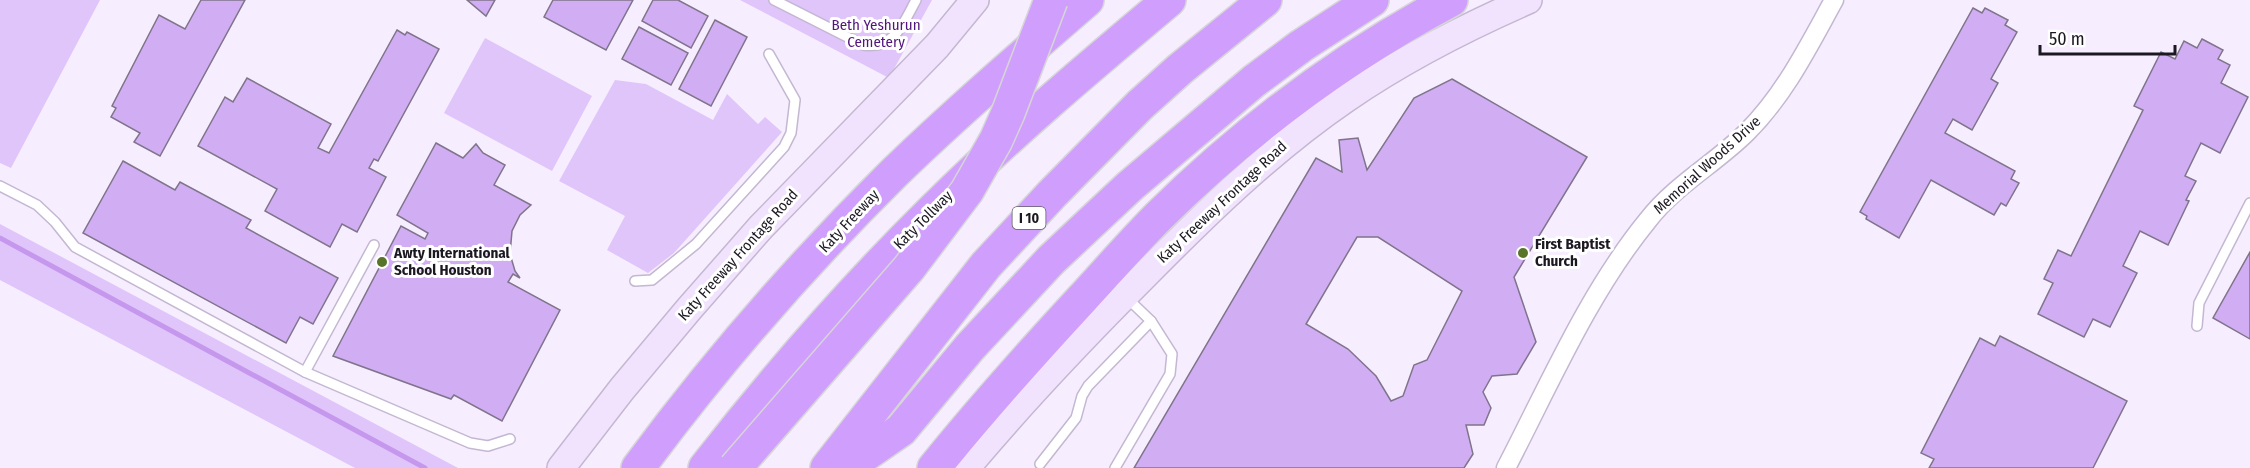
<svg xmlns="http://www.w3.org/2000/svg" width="2250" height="468" font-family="'Fira Sans Condensed',sans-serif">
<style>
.green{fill:#e0c5fb}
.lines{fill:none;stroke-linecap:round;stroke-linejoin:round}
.stream{stroke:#c598ee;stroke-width:5}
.building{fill:#d1aef3;stroke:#7f748b;stroke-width:1.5;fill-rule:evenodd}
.service-casing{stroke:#c4b7d1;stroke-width:12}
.minor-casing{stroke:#c4b7d1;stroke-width:21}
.secondary-casing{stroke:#c4b7d1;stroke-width:30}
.motorway-casing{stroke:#d6d5d7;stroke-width:36}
.service{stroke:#fff;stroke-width:9}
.minor{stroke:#fff;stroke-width:18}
.secondary{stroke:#f1e2fe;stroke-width:27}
.motorway{stroke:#d09efc;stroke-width:33}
.motorway-bridge-casing{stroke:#d6d5d7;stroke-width:36;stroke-linecap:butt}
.motorway-bridge{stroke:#d09efc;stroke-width:33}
.poi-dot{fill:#577429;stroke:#fff;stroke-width:2}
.labels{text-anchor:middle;stroke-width:6;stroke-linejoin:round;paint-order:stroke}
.shield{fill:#fff;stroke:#605d64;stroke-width:1.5}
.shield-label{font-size:14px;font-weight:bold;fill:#1c1821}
.park-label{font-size:15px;fill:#521579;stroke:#fff}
.street-label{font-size:15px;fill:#1c1821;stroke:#fff}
.poi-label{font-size:15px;font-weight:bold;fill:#1c1821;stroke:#fff;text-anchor:start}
</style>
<rect width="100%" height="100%" fill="#f6eeff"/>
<!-- green -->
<g class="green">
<path d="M0,0h100l-89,168 -11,-5z"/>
<path d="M740,0h192l-43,78z"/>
<path d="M485,38l107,58 -40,75 -108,-58z"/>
<path d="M615,80l31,4 67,36 14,-26 31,30 7,-7 17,15 -108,121 -26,20 -41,-23 18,-34 -66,-35z"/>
<path d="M0,224l458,244h-103l-355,-188z"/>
</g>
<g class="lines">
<!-- stream -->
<path class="stream" d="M0,238l425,230"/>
</g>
<!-- building -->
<g class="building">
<path d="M201,0h44l-85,156 -26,-14 6,-9 -29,-16 5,-9 -4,-2 47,-91 26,14z"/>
<path d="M467,0h28l-9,16z"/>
<path d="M553,0h80l-27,50 -62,-33z"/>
<path d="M653,0h25l30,16 -17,32 -49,-27z"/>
<path d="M1973,8l9,5 3,-5 23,12 -3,5 12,7 -26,47 7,4 -26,47 -19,-11 -8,14 70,38 -4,8 8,4 -13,23 -5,-3 -7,12 -63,-35 -32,58 -33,-19 1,-3 -7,-4z"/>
<path d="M715,20l32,17 -36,69 -32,-17z"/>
<path d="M639,27l49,26 -17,32 -49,-26z"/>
<path d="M397,30l8,5 2,-3 32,17 -61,112 -4,-2 -5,9 17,9 -29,55 -15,-8 -12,23 -65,-36 12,-22 -79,-43 27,-49 8,5 14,-24 84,46 -13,24 11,5z"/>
<path d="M2202,39l21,11 -5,9 12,6 -9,18 27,14 -28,56 -19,-10 -16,33 11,5 -10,19 3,1 -21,44 -28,-14 -17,35 14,7 -27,54 -17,-8 -9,18 -46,-23 15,-31 -9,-4 14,-29 13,6 72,-146 -9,-4 27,-54 14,7 9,-18 13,7z"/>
<path d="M1452,79l135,78 -73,120 22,65 -19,32 -25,2 -9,16 8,16 -7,17h-18l7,29 -9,14h-330l182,-310 26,14 -3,-32 19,-2 9,32 47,-72zM1357,237h21l84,54 -35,69 -13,5 -11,31 -12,5 -15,-25 -28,-27 -42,-25z"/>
<path d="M436,143l27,15 13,-14 7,9 22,12 -11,20 37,20 -11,10 -8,16 -2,23 5,17 5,7 -7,-4 -5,8 52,28 -58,111 -48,-26 -3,4 -118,-43 68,-130 24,13 3,-6 -31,-18z"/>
<path d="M123,161l52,29 5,-8 71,38 -5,8 92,50 -25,46 -13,-7 -14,26 -203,-110z"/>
<path d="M2250,252v87l-37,-21z"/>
<path d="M2000,336l127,65 -34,67h-164l5,-9 -13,-6 59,-115 15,8z"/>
</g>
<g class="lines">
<!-- service casing -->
<g class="service-casing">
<g id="service">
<path d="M774,0l89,45c31,5 40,-21 53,-45"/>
<path d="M0,186l37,19 18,17 20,25 230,125 165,71 18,3 22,-7"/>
<path d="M635,281l17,-1 44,-36 88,-97 7,-14 4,-33 -26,-46"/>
<path d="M2197,326l2,-23 51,-100"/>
<path d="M305,372l69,-127"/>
<path d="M1040,464l36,-46 6,-22 6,-10 63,-65 -25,-24"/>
<path d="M1115,468l55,-94 2,-20 -21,-33"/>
</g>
</g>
<!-- minor casing -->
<g class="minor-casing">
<path id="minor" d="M1506,468c43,-83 83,-176 142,-248 27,-35 68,-57 99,-88 38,-38 61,-85 87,-132"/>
</g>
<!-- secondary casing -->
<g class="secondary-casing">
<g id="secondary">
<path d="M561,468l61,-79 67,-80 72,-82 176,-181 38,-46"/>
<path d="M966,468c56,-67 117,-131 179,-193 62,-63 127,-126 200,-176 58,-40 119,-71 183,-99"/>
</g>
</g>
<!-- motorway casing -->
<g class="motorway-casing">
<g id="motorway">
<path d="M638,468c77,-104 164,-204 256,-295 62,-60 127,-116 193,-173"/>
<path d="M705,468c70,-90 145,-176 226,-256 75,-75 157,-144 238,-212"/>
<path d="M827,468l159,-203 66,-71 88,-89 40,-36 85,-69"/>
<path d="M846,468l55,-38 69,-83 81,-87 79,-74 124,-105 47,-35 71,-46"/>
<path d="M934,468c47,-58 97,-114 147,-168 26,-28 51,-57 78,-84 86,-85 185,-159 292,-216"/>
</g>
</g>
<!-- service -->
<use href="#service" class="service"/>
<!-- minor -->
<use href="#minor" class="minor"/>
<!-- secondary -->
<use href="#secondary" class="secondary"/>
<!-- motorway -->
<use href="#motorway" class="motorway"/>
<!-- motorway-bridge casing -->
<g class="motorway-bridge-casing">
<path id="motorway-bridge" d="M735,468l174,-200 58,-77 29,-51 12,-27 43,-113"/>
</g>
<!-- motorway-bridge -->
<use href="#motorway-bridge" class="motorway-bridge"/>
</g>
<!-- markers -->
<g class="poi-dot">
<circle cx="1523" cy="253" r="6"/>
<circle cx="382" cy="262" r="6"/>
</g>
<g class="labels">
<!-- shield labels -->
<rect class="shield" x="1012.5" y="207" width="33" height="22" rx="4.5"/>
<g class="shield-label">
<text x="1029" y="223">I 10</text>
</g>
<!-- park labels -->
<g class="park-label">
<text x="876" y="30">Beth Yeshurun<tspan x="876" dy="17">Cemetery</tspan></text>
</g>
<!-- street labels -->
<g class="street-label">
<text transform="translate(1707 165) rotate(-42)" y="5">Memorial Woods Drive</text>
<text transform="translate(1222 202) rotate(-43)" y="5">Katy Freeway Frontage Road</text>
<text transform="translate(923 220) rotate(-45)" y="5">Katy Tollway</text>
<text transform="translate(849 221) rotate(-47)" y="5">Katy Freeway</text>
<text transform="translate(738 255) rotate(-48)" y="5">Katy Freeway Frontage Road</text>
</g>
<!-- poi labels -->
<g class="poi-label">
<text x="1535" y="249">First Baptist<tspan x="1535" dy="17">Church</tspan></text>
<text x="394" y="258">Awty International<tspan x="394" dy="17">School Houston</tspan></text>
</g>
</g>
<!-- scale -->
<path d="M2040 45v9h135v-9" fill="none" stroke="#1c1821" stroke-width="3"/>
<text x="2049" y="45" font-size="18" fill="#1c1821" stroke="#ffffff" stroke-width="4.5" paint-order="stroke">50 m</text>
</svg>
